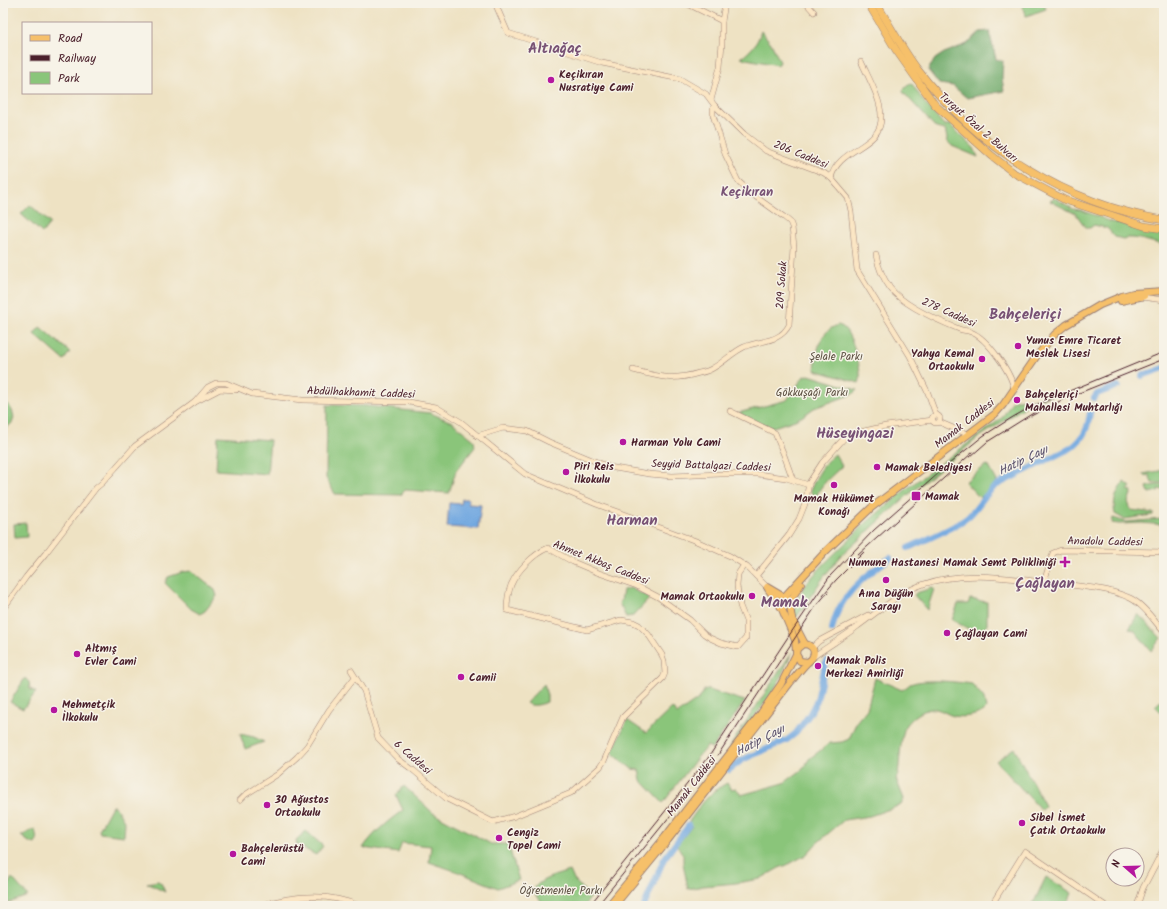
<svg xmlns="http://www.w3.org/2000/svg" width="1167" height="909" font-family="Kalam,sans-serif">
<style>
.green{fill:#8ac57a;stroke:#6a7252}
.forest{fill:#6faa6a;stroke:#5c644a}
.water{fill:#72a8e0;stroke:#5e6486}
.lines{fill:none;stroke-linecap:round;stroke-linejoin:round}
.river{stroke:#72a8e0;stroke-width:6}
.secondary-casing{stroke:#9c8077;stroke-width:6}
.primary-casing{stroke:#9c8077;stroke-width:8}
.highway-casing{stroke:#9c8077;stroke-width:8}
.secondary{stroke:#fbe6c4;stroke-width:5}
.primary{stroke:#f6c06b;stroke-width:6}
.highway{stroke:#f6c06b;stroke-width:7}
.rail{stroke:#4a1f2b;stroke-width:1}
.poi-dot{fill:#b5179e;stroke:#f7f3e8;stroke-width:1.5}
.labels{text-anchor:middle;stroke-width:3;stroke-linejoin:round;paint-order:stroke}
.poi-label{font-size:11px;font-weight:bold;fill:#4a1f2b;stroke:#f7f3e8;text-anchor:start}
.street-label{font-size:11px;fill:#4a1f2b;stroke:#f7f3e8}
.park-label{font-size:11px;fill:#5d5143;stroke:#f7f3e8}
.water-label{font-size:12px;font-style:italic;fill:#584f6a;stroke:#f7f3e8}
.quarter-label{font-size:13px;font-weight:bold;fill:#785275;stroke:#f7f3e8}
.district-label{font-size:15px;font-weight:bold;fill:#785275;stroke:#f7f3e8}
</style>
<rect width="100%" height="100%" fill="#f7f3e8"/>
<filter id="ink" filterUnits="userSpaceOnUse"><feTurbulence type="fractalNoise" baseFrequency=".025" numOctaves="2"/><feDisplacementMap in="SourceGraphic" scale="8" xChannelSelector="R" yChannelSelector="G"/><feConvolveMatrix kernelMatrix="1 2 1 2 8 2 1 2 1" color-interpolation-filters="sRGB"/></filter>
<filter id="wash" filterUnits="userSpaceOnUse"><feTurbulence type="fractalNoise" baseFrequency=".012" numOctaves="4" result="noise"/><feDisplacementMap in="SourceGraphic" scale="16" xChannelSelector="R" yChannelSelector="G"/><feGaussianBlur stdDeviation="0.9" result="paint"/><feColorMatrix in="noise" values="0 0 0 0 0 0 0 0 0 0 0 0 0 0 0 0 0 1.4 0 .05"/><feComposite in="paint" operator="in"/></filter>
<g filter="url(#wash)">
<rect width="100%" height="100%" fill="#eee2c3"/>
<!-- green -->
<g class="green">
<path d="M1024,3h20l2,6 -20,7 -4,-12z"/>
<path d="M761,31l10,12 9,19 -2,3 -37,-7c10,-7 17,-15 20,-27z"/>
<path d="M910,83l2,1 12,18 20,23h6l24,23 4,9 -26,-11 -4,-4 -3,-12 -9,-2 -33,-36v-2z"/>
<path d="M1055,198l18,11 8,1 31,12 52,11v12c-11,-2 -31,-10 -41,-6l-8,-2 -8,-9 -13,-3 -4,3h-4l-10,-14 -26,-13z"/>
<path d="M30,205l20,18 -8,10 -21,-19z"/>
<path d="M838,325c2,1 4,1 6,3 8,7 20,46 15,55l-44,-13c2,-18 3,-38 23,-45z"/>
<path d="M40,327l30,25 -6,8 -30,-26z"/>
<path d="M809,375l48,15 -4,4 -39,14 -11,8 -8,4 -25,8 -32,-15 49,-13 17,-24z"/>
<path d="M1056,394l-27,10 -51,34 -70,57 -67,61 -16,19 -29,43 -2,-5 1,-8 7,-15 8,-11 19,-20 38,-37 42,-35 93,-69 11,-18 24,-1z"/>
<path d="M3,399c10,10 18,23 0,30z"/>
<path d="M327,405l39,1 64,7 22,9 22,18 1,7 -19,24 -7,22 -44,-3 -4,5 -66,-1 -9,-16z"/>
<path d="M218,436l52,4 -3,34 -51,-4z"/>
<path d="M835,454l7,12c-10,10 -22,18 -26,32l-6,-7c6,-14 13,-27 25,-37z"/>
<path d="M988,465l9,16 -17,17 -15,-16 20,-16z"/>
<path d="M1164,470v13h-12l-3,-8 -5,1 -1,-2z"/>
<path d="M1124,482l7,5 -3,3 4,1 -4,11 3,8 22,3v2l-29,4 -9,-5c-3,-11 2,-24 9,-32z"/>
<path d="M1155,485h9v5l-6,-1v2l-9,2 -2,-6z"/>
<path d="M1113,518l13,4 37,-3 1,6 -22,-2 -23,1 -7,-1z"/>
<path d="M26,523l1,14 -12,1 -1,-14z"/>
<path d="M191,571l24,19 2,6 -12,15 -5,3 -9,-5 -26,-26 3,-6 15,-5z"/>
<path d="M630,588l18,9 1,2 -16,17 -7,1 -7,-14 2,-2 2,-11z"/>
<path d="M932,588l2,1 -7,21 -13,-15 2,-2z"/>
<path d="M970,599l17,3v23l-7,10 -28,-15 6,-16h10z"/>
<path d="M1138,614l23,24 -10,13 -17,-21 -5,-1z"/>
<path d="M792,652l-13,29 -8,14 -40,52 -1,-1z"/>
<path d="M25,678l4,4 1,7 6,3 -13,17 -13,-7z"/>
<path d="M875,678l27,12c3,-2 6,-4 8,-6 14,-6 47,-2 62,0l12,14 2,11c-6,7 -24,9 -32,7 -6,-1 -12,-6 -18,-7 -12,-2 -28,11 -32,21 -4,14 -4,30 -6,44l-2,5 8,20 -3,6 -31,11 -26,4 -28,24 -10,11 -19,10 -8,3 -19,11 -24,4 -33,3 -15,3 -5,-26v-8l-6,-10 15,-19 -4,-3c12,-17 20,-30 39,-40l4,6 5,-1 5,7 43,-12 19,-14 6,-10 21,-16 12,-1 7,-3 8,-18 10,-12z"/>
<path d="M544,684l3,12v6c-7,3 -15,5 -21,1z"/>
<path d="M705,689l40,12 -33,47 -5,-2 -10,12 -34,45 -22,-23 -2,-10 -7,-1 -20,-16 15,-33 19,13 26,-25 5,6 23,-16z"/>
<path d="M1164,698v17l-9,-9z"/>
<path d="M240,734l14,3 10,5 -19,7z"/>
<path d="M1014,748l31,58 -4,4 -45,-49z"/>
<path d="M404,786l29,27 58,31h17l11,36 -21,8 -40,-16 -29,-10 2,-16 -29,-3 -4,10 -35,-5c11,-16 25,-27 40,-38l-7,-15z"/>
<path d="M112,806h3l10,17 -1,13 -24,-3 -1,-3z"/>
<path d="M35,829l2,11 -2,4 -6,-2 -8,-6z"/>
<path d="M306,831l17,15 -7,9 -19,-10 -1,-5z"/>
<path d="M570,871l4,9 17,17 -7,9c-8,0 -29,2 -35,0 -4,-1 -9,-6 -12,-9 -13,-15 24,-23 33,-26z"/>
<path d="M1046,877l26,16 -5,13h-35z"/>
<path d="M12,878l16,18 -25,9v-12z"/>
<path d="M158,881l3,2 4,9 -18,-9z"/>
</g>
<!-- forest -->
<path class="forest" d="M989,31l7,28 7,2 -1,17 2,13 -37,7 -14,-12 -14,-2 -11,-14 7,-11 9,-6 23,-9 13,-12z"/>
<!-- water -->
<path class="water" d="M462,499h7l-1,5 13,1 -3,24 -31,-2 2,-24 12,1z"/>
<g class="lines">
<!-- river -->
<g class="river">
<path d="M1142,376l22,-8"/>
<path d="M1094,398l3,-4 21,-8"/>
<path d="M908,548c17,-8 47,-20 60,-31 11,-10 17,-24 29,-32l74,-37c16,-12 17,-22 20,-41"/>
<path d="M832,630c5,-33 33,-54 58,-72"/>
<path d="M729,770l13,-10 45,-20 9,-7 13,-18 8,-15 9,-39"/>
<path d="M644,906l20,-47 25,-34"/>
</g>
</g>
</g>
<g filter="url(#ink)">
<g class="lines">
<!-- secondary casing -->
<g class="secondary-casing">
<g id="secondary">
<path d="M495,3l13,30 94,30 78,16 26,15 9,12 29,28 22,17 58,22 7,5 17,20 3,13 6,59 53,86 18,37 8,22"/>
<path d="M686,3l36,18"/>
<path d="M806,3l8,9"/>
<path d="M711,100l9,-33 2,-24v-22l3,-18"/>
<path d="M831,178c7,-31 52,-30 50,-62 0,-17 -13,-39 -20,-55"/>
<path d="M876,255c2,12 7,23 14,33 13,17 49,33 69,41 4,2 8,1 12,3 16,6 41,41 43,58"/>
<path d="M1141,297l23,3"/>
<path d="M633,370c26,7 39,11 66,3 5,-1 10,-2 14,-5 11,-6 20,-16 31,-21 16,-7 36,-4 45,-22l5,-78 -2,-20 -2,-5 -6,-5 -28,-20 -18,-16 -13,-27 -6,-20 -6,-19v-7l2,-2"/>
<path d="M195,402l13,-15 8,-4h10l26,11 50,6 107,2 27,5 25,15 64,52 71,30 100,37 34,15 17,11 20,20"/>
<path d="M730,411l45,22 9,22 9,25"/>
<circle cx="936" cy="419" r="4"/>
<path d="M939,422l28,12"/>
<path d="M477,436l26,-8 24,3 22,11 60,25 40,7 23,2 49,-2h37l28,4 23,7"/>
<path d="M756,576l33,-41 10,-16 6,-15 4,-21 13,-20 25,-28 39,-9 47,-6"/>
<path d="M1044,582l9,-29 8,-3 103,2"/>
<path d="M3,609l23,-32 19,-23 51,-66 6,-5 33,-37 60,-44 25,-13 16,1"/>
<path d="M812,648l7,-7 49,-26"/>
<path d="M813,657c15,-11 31,-20 45,-31 21,-15 42,-34 66,-42 40,-14 85,-6 126,-1 27,3 56,4 80,15 14,7 24,23 34,34"/>
<path d="M351,670l13,21 14,47 20,21 15,11 34,29 46,23 22,-6 56,-23 29,-26 4,-6 19,-44 40,-39 2,-5 -1,-12 -2,-6 -14,-21 -9,-9 -6,-3 -12,-2 -34,10 -80,-20c0,-8 1,-17 4,-25 6,-14 22,-31 37,-37l25,14 26,11 38,13 21,11 32,23 14,14 6,4 11,5 17,4 8,-9v-17l-6,-15 -3,-20 1,-12 6,-9"/>
<path d="M240,800l5,-5 33,-21 19,-17 10,-11 22,-36 26,-33"/>
<path d="M258,906c33,-10 69,-15 101,0"/>
<path d="M991,906l34,-55 81,55"/>
<path d="M1137,906l6,-18 21,-40"/>
</g>
</g>
<!-- primary casing -->
<g class="primary-casing">
<g id="primary">
<path d="M1121,301l23,-5"/>
<path d="M767,587l22,13 3,19 13,25"/>
<path d="M768,589l12,17 3,2"/>
<path d="M784,597l42,-46 45,-43 124,-94 8,-9 33,-48 19,-23 11,-9 34,-20 22,-9 11,-3 31,-2"/>
<path d="M790,601l11,-17"/>
<path d="M781,607l14,33 1,11"/>
<path d="M608,906l57,-69 96,-124 20,-29 15,-30"/>
<path d="M614,906l54,-66 122,-157c6,-7 11,-14 17,-20 2,-2 5,-3 6,-7 3,-7 -3,-12 -10,-12l-6,5 -1,5 4,7 8,1"/>
</g>
</g>
<!-- highway casing -->
<g class="highway-casing">
<g id="highway">
<path d="M868,3l28,47 39,55 56,50 23,18 51,27 79,26 20,3"/>
<path d="M876,3c14,22 26,46 42,67 60,78 148,134 246,150"/>
</g>
</g>
<!-- secondary -->
<use href="#secondary" class="secondary"/>
<!-- primary -->
<use href="#primary" class="primary"/>
<!-- highway -->
<use href="#highway" class="highway"/>
<!-- rail -->
<g class="rail">
<path d="M1031,416l33,-17 100,-40"/>
<path d="M970,457l17,-15 48,-30"/>
<path d="M858,555l115,-103"/>
<path d="M823,595l13,-15 28,-28"/>
<path d="M718,755l98,-149 12,-14"/>
<path d="M589,906l119,-148 80,-121 42,-61 44,-46 82,-72 27,-22 30,-19 16,-9 33,-14 102,-42"/>
<path d="M597,906l73,-90"/>
</g>
</g>
</g>
<!-- markers -->
<g class="poi-dot">
<circle cx="551" cy="80" r="4"/>
<circle cx="1018" cy="346" r="4"/>
<circle cx="982" cy="359" r="4"/>
<circle cx="1017" cy="400" r="4"/>
<circle cx="623" cy="442" r="4"/>
<circle cx="877" cy="467" r="4"/>
<circle cx="566" cy="472" r="4"/>
<circle cx="834" cy="485" r="4"/>
<rect x="911" y="491" width="10" height="10" rx="2"/>
<path d="M1063 556h4v4h4v4h-4v4h-4v-4h-4v-4h4z"/>
<circle cx="886" cy="580" r="4"/>
<circle cx="752" cy="596" r="4"/>
<circle cx="947" cy="633" r="4"/>
<circle cx="77" cy="654" r="4"/>
<circle cx="818" cy="666" r="4"/>
<circle cx="461" cy="677" r="4"/>
<circle cx="54" cy="710" r="4"/>
<circle cx="267" cy="805" r="4"/>
<circle cx="1022" cy="823" r="4"/>
<circle cx="499" cy="838" r="4"/>
<circle cx="233" cy="854" r="4"/>
</g>
<g class="labels">
<!-- poi labels -->
<g class="poi-label">
<text x="559" y="78">Keçikıran<tspan x="559" dy="13">Nusratiye Cami</tspan></text>
<text x="1026" y="344">Yunus Emre Ticaret<tspan x="1026" dy="13">Meslek Lisesi</tspan></text>
<text x="974" y="357" text-anchor="end">Yahya Kemal<tspan x="974" dy="13">Ortaokulu</tspan></text>
<text x="1025" y="398">Bahçeleriçi<tspan x="1025" dy="13">Mahallesi Muhtarlığı</tspan></text>
<text x="631" y="446">Harman Yolu Cami</text>
<text x="574" y="470">Piri Reis<tspan x="574" dy="13">İlkokulu</tspan></text>
<text x="885" y="471">Mamak Belediyesi</text>
<text x="925" y="500">Mamak</text>
<text x="834" y="502" text-anchor="middle">Mamak Hükümet<tspan x="834" dy="13">Konağı</tspan></text>
<text x="1056" y="566" text-anchor="end">Numune Hastanesi Mamak Semt Polikliniği</text>
<text x="886" y="597" text-anchor="middle">Aına Düğün<tspan x="886" dy="13">Sarayı</tspan></text>
<text x="744" y="600" text-anchor="end">Mamak Ortaokulu</text>
<text x="955" y="637">Çağlayan Cami</text>
<text x="85" y="652">Altmış<tspan x="85" dy="13">Evler Cami</tspan></text>
<text x="826" y="664">Mamak Polis<tspan x="826" dy="13">Merkezi Amirliği</tspan></text>
<text x="469" y="681">Camii</text>
<text x="62" y="708">Mehmetçik<tspan x="62" dy="13">İlkokulu</tspan></text>
<text x="275" y="803">30 Ağustos<tspan x="275" dy="13">Ortaokulu</tspan></text>
<text x="1030" y="821">Sibel İsmet<tspan x="1030" dy="13">Çatık Ortaokulu</tspan></text>
<text x="507" y="836">Cengiz<tspan x="507" dy="13">Topel Cami</tspan></text>
<text x="241" y="852">Bahçelerüstü<tspan x="241" dy="13">Cami</tspan></text>
</g>
<!-- street labels -->
<g class="street-label">
<text transform="translate(979 127) rotate(41)" y="4">Turgut Özal 2 Bulvarı</text>
<text transform="translate(801 154) rotate(22)" y="4">206 Caddesi</text>
<text transform="translate(781 285) rotate(-86)" y="4">209 Sokak</text>
<text transform="translate(949 312) rotate(24)" y="4">278 Caddesi</text>
<text transform="translate(361 392) rotate(2)" y="4">Abdülhakhamit Caddesi</text>
<text transform="translate(964 423) rotate(-38)" y="4">Mamak Caddesi</text>
<text transform="translate(711 465) rotate(2)" y="4">Seyyid Battalgazi Caddesi</text>
<text transform="translate(1105 541) rotate(1)" y="4">Anadolu Caddesi</text>
<text transform="translate(601 562) rotate(22)" y="4">Ahmet Akbaş Caddesi</text>
<text transform="translate(413 757) rotate(41)" y="4">6 Caddesi</text>
<text transform="translate(691 786) rotate(-52)" y="4">Mamak Caddesi</text>
</g>
<!-- park labels -->
<g class="park-label">
<text x="836" y="360">Şelale Parkı</text>
<text x="812" y="396">Gökkuşağı Parkı</text>
<text x="561" y="894">Öğretmenler Parkı</text>
</g>
<!-- water labels -->
<g class="water-label">
<text transform="translate(1023 460) rotate(-26)" y="4">Hatip Çayı</text>
<text transform="translate(760 740) rotate(-28)" y="4">Hatip Çayı</text>
</g>
<!-- quarter labels -->
<g class="quarter-label">
<text x="747" y="196">Keçikıran</text>
</g>
<!-- district labels -->
<g class="district-label">
<text x="555" y="53">Altıağaç</text>
<text x="1025" y="319">Bahçeleriçi</text>
<text x="855" y="438">Hüseyingazi</text>
<text x="632" y="525">Harman</text>
<text x="1045" y="588">Çağlayan</text>
<text x="784" y="607">Mamak</text>
</g>
</g>
<!-- margin -->
<rect width="1167" height="909" fill="none" stroke="#f7f3e8" stroke-width="16"/>
<!-- legend -->
<rect x="22" y="22" width="130" height="72" fill="#f7f3e8" stroke="#b29e9c"/>
<rect x="30" y="35" width="20" height="6" fill="#f6c06b" stroke="#b29e9c"/>
<text x="58" y="42" font-size="12" fill="#4a1f2b">Road</text>
<rect x="30" y="55" width="20" height="6" fill="#4a1f2b" stroke="#b29e9c"/>
<text x="58" y="62" font-size="12" fill="#4a1f2b">Railway</text>
<rect x="30" y="72" width="20" height="12" fill="#8ac57a" stroke="#b29e9c"/>
<text x="58" y="82" font-size="12" fill="#4a1f2b">Park</text>
<!-- north arrow -->
<g transform="translate(1125 867) rotate(290)"><circle r="19" fill="#f7f3e8" stroke="#b29e9c"/>
<path d="M0-3L7 15L0 10L-7 15Z" fill="#b5179e"/>
<text y="-6" font-size="11" font-weight="bold" text-anchor="middle" fill="#4a1f2b">N</text>
</g>
</svg>
